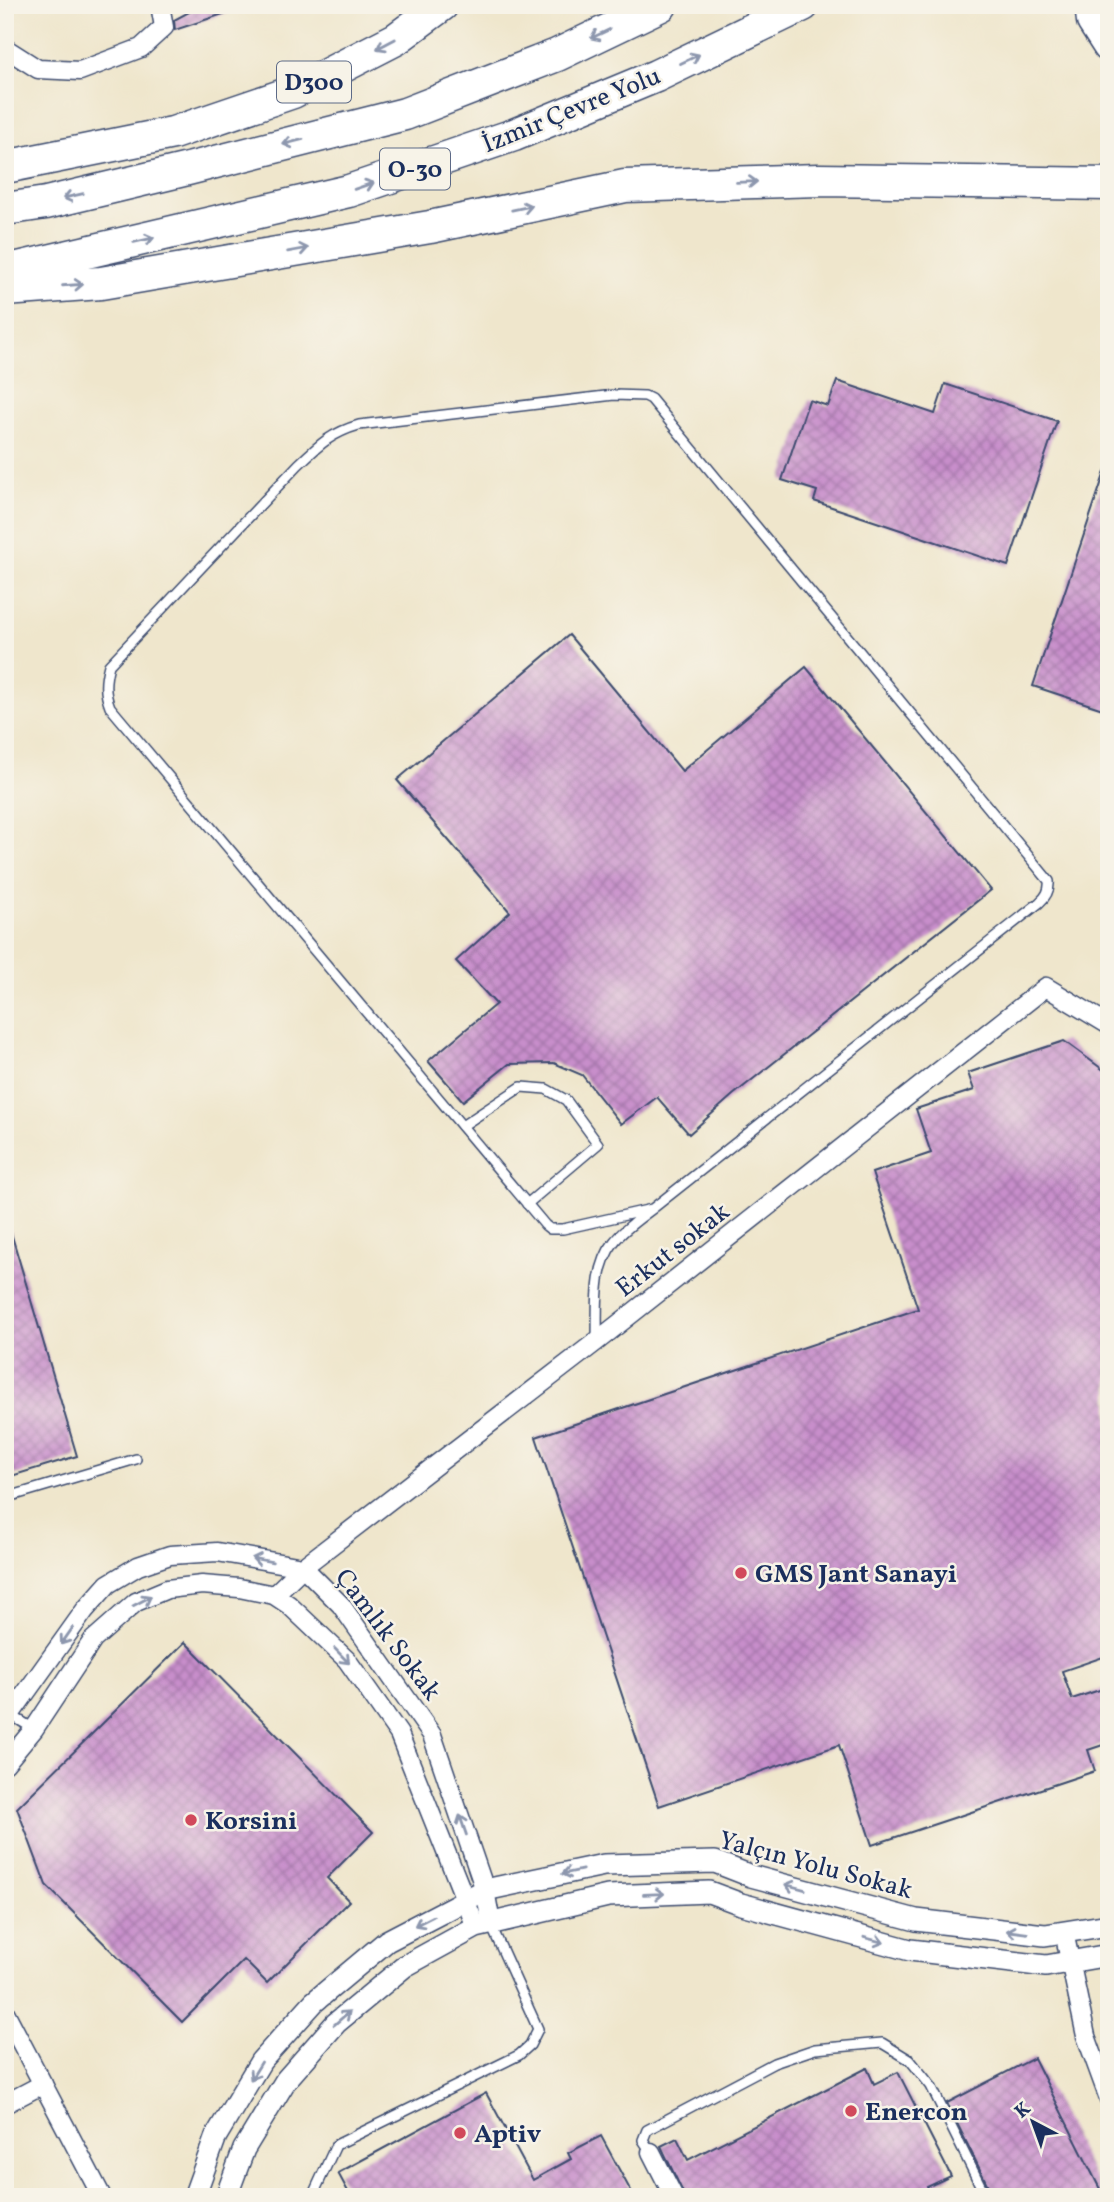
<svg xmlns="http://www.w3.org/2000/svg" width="1114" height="2202" font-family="Vollkorn,serif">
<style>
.building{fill:url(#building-cross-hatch)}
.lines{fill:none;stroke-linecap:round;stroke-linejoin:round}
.service-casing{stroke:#3b4a6e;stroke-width:12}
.minor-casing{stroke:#3b4a6e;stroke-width:21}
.tertiary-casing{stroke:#3b4a6e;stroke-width:24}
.motorway-casing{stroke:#3b4a6e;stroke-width:35}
.service{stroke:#fff;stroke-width:9}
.minor{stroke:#fff;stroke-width:18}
.tertiary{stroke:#fff;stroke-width:21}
.motorway{stroke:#fff;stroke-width:32}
.oneway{stroke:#8d97ae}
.poi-dot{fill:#d1495b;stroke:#f7f3e8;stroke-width:2.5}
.labels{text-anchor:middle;stroke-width:5;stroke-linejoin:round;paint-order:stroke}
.shield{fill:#f7f3e8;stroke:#5d6a87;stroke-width:2}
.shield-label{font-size:24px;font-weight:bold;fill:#1b2f5e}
.street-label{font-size:26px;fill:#1b2f5e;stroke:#f7f3e8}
.poi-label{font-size:26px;font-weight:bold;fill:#1b2f5e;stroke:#f7f3e8;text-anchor:start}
</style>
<defs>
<pattern id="building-cross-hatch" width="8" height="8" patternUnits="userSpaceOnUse" patternTransform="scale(1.75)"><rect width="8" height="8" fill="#c88ecb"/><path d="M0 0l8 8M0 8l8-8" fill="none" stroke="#a274a8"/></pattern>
</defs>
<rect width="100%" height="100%" fill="#f7f3e8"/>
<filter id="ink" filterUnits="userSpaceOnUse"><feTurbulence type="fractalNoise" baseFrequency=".0143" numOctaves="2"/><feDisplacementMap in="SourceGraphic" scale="14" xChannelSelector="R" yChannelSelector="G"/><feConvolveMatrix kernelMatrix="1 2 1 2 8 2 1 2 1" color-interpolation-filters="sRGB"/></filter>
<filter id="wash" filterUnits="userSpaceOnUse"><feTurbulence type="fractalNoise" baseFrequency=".00686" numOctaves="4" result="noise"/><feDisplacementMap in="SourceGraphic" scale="28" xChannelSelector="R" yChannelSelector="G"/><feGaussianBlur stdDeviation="1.57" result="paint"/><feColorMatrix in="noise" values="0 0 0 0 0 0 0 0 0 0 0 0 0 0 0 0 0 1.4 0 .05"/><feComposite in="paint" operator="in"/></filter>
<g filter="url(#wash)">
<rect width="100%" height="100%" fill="#efe6cc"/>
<g id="blocks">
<!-- building -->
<g class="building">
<path d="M202,5h38l1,3 -66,22 -1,-10z"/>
<path d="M837,381l98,33 10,-30 112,37 -49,145 -194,-65 3,-10 -35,-11 27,-80 19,6z"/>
<path d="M1106,469h3v242l-76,-25z"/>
<path d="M569,635l113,136 124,-104 185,223 -258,205 -44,39 -32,-37 -36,27 -39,-49 -28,-12 -45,1 -46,37 -35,-40 68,-57 -40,-43 54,-49 -113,-132z"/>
<path d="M1064,1041l45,33v581l-47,16 10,28 37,-12v56l-21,7 7,21 -223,74 -33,-100 -180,61 -123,-369 382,-128 -46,-136 59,-20 -15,-44 58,-19 -6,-17z"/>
<path d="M9,1226l68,230 -72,22v-251z"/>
<path d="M185,1642l188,190 -46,46 22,23 -82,82 -23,-23 -62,62 -136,-137 -29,-77z"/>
<path d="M1034,2058l70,139 -111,-1 -46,-93z"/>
<path d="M867,2068l7,16 24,-12 53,104 -24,11 5,10h-247l-24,-51 16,-8 11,22z"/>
<path d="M486,2093l47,87 38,-21 -3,-6 33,-17 33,61h-283l-13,-24z"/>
</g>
</g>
</g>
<g filter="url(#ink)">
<use href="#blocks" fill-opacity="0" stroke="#3b4a6e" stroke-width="2"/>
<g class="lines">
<!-- service casing -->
<g class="service-casing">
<g id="service">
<path d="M462,1126l59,-39 25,2 20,11 32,44 -71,60"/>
<path d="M597,1339c1,-32 -4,-70 17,-97 10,-13 25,-23 38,-33l387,-306c7,-6 11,-12 10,-22l-398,-482 -6,-3 -31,-1 -255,30c-28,8 -40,20 -61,40l-189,200c-4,15 -5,27 1,42l435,518 5,4h13l89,-20"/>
<path d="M5,1498l131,-39"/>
<path d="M9,1714l25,15"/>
<path d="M651,2152l-8,-12 4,-10 127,-67 41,-14 67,-6 28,17 21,26 55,111"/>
<path d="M312,2197l24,-52 183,-90 11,-10 8,-16 -47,-104"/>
</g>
</g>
<!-- minor casing -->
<g class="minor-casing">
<g id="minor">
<path d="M5,48l33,21 42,2 61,-23 23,-21 -4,-22"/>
<path d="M274,1595l29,-28 294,-226 449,-354 63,38"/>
<path d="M5,1722l80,-112 23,-26 30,-18 32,-11 47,-3 86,15 38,38 91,130 53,155 6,33"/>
<path d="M5,1764l29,-35 59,-89 43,-38 31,-13 35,-4 37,3 35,7 15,10 58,55 52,74 77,193"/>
<path d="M1064,1932l22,104 23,63"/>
<path d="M5,2012l97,185"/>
<path d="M5,2104l38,-20"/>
<path d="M651,2152l23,45"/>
</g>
</g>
<!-- tertiary casing -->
<g class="tertiary-casing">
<g id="tertiary">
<path d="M194,2197l22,-61 45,-75 53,-59 73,-61 98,-51 119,-25 111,-3 36,14 165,44 129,15 64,-10"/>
<path d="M226,2197l18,-48 42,-69 50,-57 69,-57 71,-39 132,-31 101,-4 32,12 169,46 136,16 63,-11"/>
</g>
</g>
<!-- motorway casing -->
<g class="motorway-casing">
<g id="motorway">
<path d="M1091,5l2,16 16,25"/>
<path d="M5,167l168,-34 120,-41 103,-53 46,-34"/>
<path d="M5,209l41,-6 142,-34 217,-55 152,-59 104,-50"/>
<path d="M5,271l344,-80 165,-56 142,-59 147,-71"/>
<path d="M5,290l96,-7 329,-56 195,-41 194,-6 290,4"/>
</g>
</g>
<!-- service -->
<use href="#service" class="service"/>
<!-- minor -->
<use href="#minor" class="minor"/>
<!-- tertiary -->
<use href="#tertiary" class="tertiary"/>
<!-- motorway -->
<use href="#motorway" class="motorway"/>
</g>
<!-- one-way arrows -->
<defs><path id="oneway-shaft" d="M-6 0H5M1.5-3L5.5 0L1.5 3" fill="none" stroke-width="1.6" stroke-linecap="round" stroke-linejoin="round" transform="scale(1.75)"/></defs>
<g class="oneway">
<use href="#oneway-shaft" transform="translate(600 34) rotate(155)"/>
<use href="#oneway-shaft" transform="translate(386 44) rotate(152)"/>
<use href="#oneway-shaft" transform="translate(690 59) rotate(-26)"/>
<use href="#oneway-shaft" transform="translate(293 142) rotate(166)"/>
<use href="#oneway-shaft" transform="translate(747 182) rotate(-2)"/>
<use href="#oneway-shaft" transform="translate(364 186) rotate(-19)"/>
<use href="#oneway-shaft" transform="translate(73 196) rotate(167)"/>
<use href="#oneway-shaft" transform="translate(522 208) rotate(-12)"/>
<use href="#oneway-shaft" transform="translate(144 240) rotate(-13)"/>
<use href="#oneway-shaft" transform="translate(298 250) rotate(-10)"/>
<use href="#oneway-shaft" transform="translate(73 285) rotate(-4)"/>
<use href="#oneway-shaft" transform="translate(262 1560) rotate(-170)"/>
<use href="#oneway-shaft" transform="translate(142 1601) rotate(-28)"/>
<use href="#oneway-shaft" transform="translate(67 1636) rotate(125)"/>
<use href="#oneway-shaft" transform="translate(342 1656) rotate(46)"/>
<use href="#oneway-shaft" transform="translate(463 1825) rotate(-109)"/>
<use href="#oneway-shaft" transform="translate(572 1872) rotate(168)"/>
<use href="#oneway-shaft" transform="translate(795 1887) rotate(-165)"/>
<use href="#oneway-shaft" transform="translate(654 1894) rotate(-2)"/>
<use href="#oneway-shaft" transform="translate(424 1921) rotate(153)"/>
<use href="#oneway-shaft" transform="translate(1017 1932) rotate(-173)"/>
<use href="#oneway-shaft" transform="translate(874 1940) rotate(15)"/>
<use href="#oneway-shaft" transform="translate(342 2018) rotate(-41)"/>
<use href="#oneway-shaft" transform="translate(256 2071) rotate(122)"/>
</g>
</g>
<!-- markers -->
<g class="poi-dot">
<circle cx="741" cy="1573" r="7"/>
<circle cx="191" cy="1820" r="7"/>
<circle cx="851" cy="2111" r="7"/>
<circle cx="460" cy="2133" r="7"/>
</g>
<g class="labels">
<!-- shield labels -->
<g class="shield">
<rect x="277" y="61.5" width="74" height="41" rx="5"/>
<rect x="380" y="148.5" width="70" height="41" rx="5"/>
</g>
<g class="shield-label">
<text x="314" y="90">D300</text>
<text x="415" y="177">O-30</text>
</g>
<!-- street labels -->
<g class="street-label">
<text transform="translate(571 109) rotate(-22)" y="9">İzmir Çevre Yolu</text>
<text transform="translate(672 1249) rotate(-38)" y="9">Erkut sokak</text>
<text transform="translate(389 1634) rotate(53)" y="9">Çamlık Sokak</text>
<text transform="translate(816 1864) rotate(15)" y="9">Yalçın Yolu Sokak</text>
</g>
<!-- poi labels -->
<g class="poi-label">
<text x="755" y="1582">GMS Jant Sanayi</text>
<text x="205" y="1829">Korsini</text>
<text x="865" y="2120">Enercon</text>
<text x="474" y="2142">Aptiv</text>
</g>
</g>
<!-- margin -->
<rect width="1114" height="2202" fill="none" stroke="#f7f3e8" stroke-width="28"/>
<!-- north arrow -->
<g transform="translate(1033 2122) rotate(319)" stroke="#f7f3e8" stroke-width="5" paint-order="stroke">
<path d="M0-5L12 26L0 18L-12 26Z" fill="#1b2f5e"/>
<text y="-10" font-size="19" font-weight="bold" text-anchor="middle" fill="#1b2f5e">K</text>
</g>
</svg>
